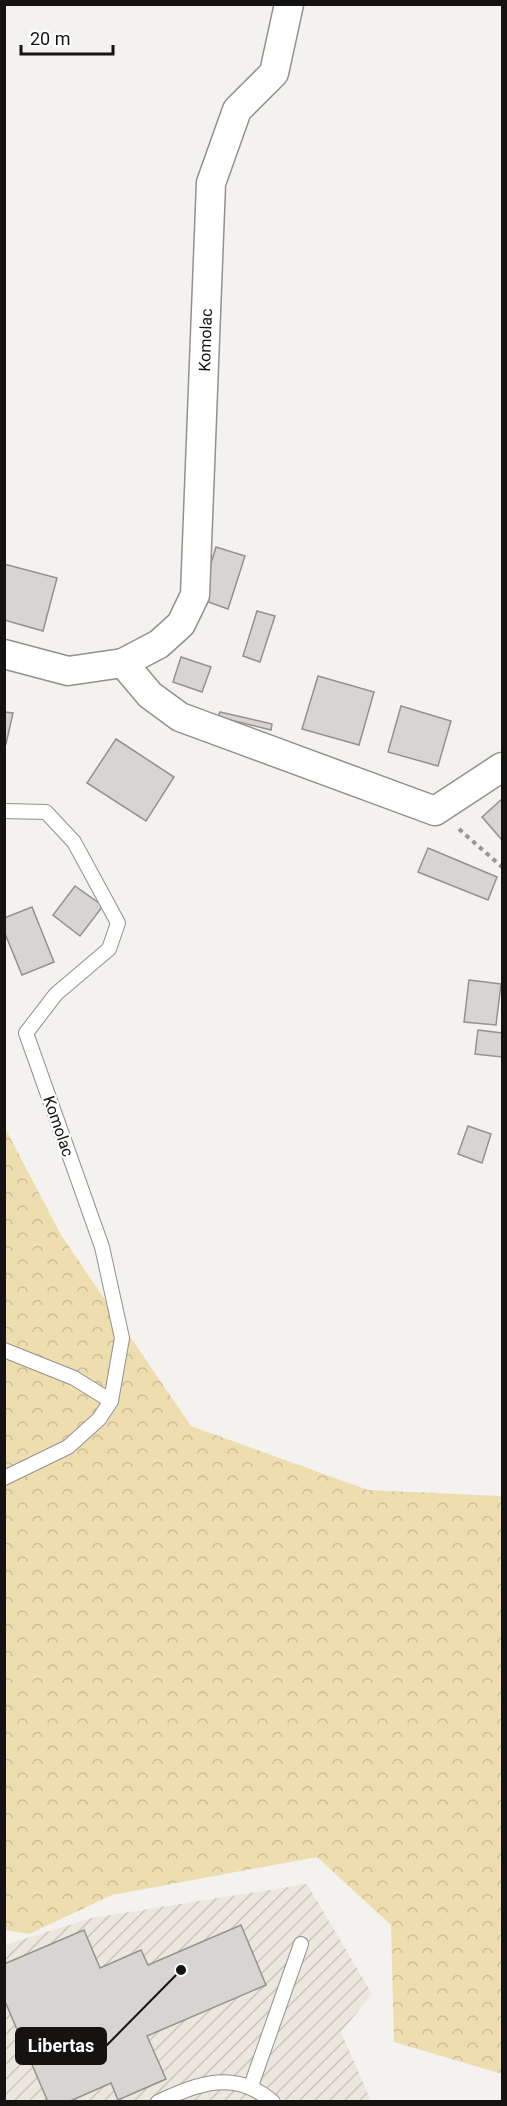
<svg xmlns="http://www.w3.org/2000/svg" width="507" height="2106" font-family="Roboto,sans-serif">
<style>
.industrial{fill:url(#industrial-furrows)}
.forest{fill:url(#forest-crowns)}
.building{fill:#d7d5d2;stroke:#93928f;stroke-width:1.5}
.lines{fill:none;stroke-linecap:round;stroke-linejoin:round}
.lane-casing{stroke:#92918d;stroke-width:16}
.street-casing{stroke:#92918d;stroke-width:31}
.path{stroke:#989794;stroke-width:4;stroke-dasharray:4.5 4.5;stroke-linecap:butt}
.lane{stroke:#fff;stroke-width:14}
.street{stroke:#fff;stroke-width:28}
.labels{text-anchor:middle;stroke-width:4.5;stroke-linejoin:round;paint-order:stroke}
.street-label{font-size:16px;fill:#141312;stroke:#fff}
.leader{fill:none;stroke:#141312;stroke-width:2}
.callout-dot{fill:#141312;stroke:#fff;stroke-width:2}
.callout{fill:#141312;stroke:#141312;stroke-width:2}
.callout-label{font-size:18px;text-anchor:middle;font-weight:bold;fill:#fff}
</style>
<defs>
<pattern id="industrial-furrows" width="10" height="10" patternUnits="userSpaceOnUse" patternTransform="scale(1.5)"><rect width="10" height="10" fill="#ebe7dc"/><path d="M-1 1l2-2M0 10L10 0M9 11l2-2" fill="none" stroke="#c9c5bc"/></pattern>
<pattern id="forest-crowns" width="20" height="18" patternUnits="userSpaceOnUse" patternTransform="scale(1.5)"><rect width="20" height="18" fill="#eeddaf"/><path d="M2 6a3 3 0 1 1 6 0M12 15a3 3 0 1 1 6 0" fill="none" stroke="#cbbd96"/></pattern>
</defs>
<rect width="100%" height="100%" fill="#f4f2ef"/>
<!-- industrial -->
<path class="industrial" d="M307,1884l65,110 -31,38 30,69 -366,1v-157l87,-27z"/>
<!-- forest -->
<path class="forest" d="M4,1126l57,109 130,191 177,64 134,6v578l-108,-32 -3,-117 -74,-68 -205,38 -83,39 -24,-4z"/>
<!-- building -->
<g class="building">
<path d="M216,547l29,9 -17,53 -28,-10z"/>
<path d="M4,564l53,14 -14,53 -39,-11z"/>
<path d="M257,611l18,5 -15,46 -17,-6z"/>
<path d="M181,657l30,10 -9,25 -29,-10z"/>
<path d="M318,676l56,16 -15,53 -57,-16z"/>
<path d="M401,706l50,15 -13,45 -50,-14z"/>
<path d="M4,712l9,1 -7,31h-2z"/>
<path d="M220,712l52,12 -1,6 -53,-13z"/>
<path d="M116,739l58,38 -28,44 -59,-38z"/>
<path d="M502,799v41l-20,-23z"/>
<path d="M428,848l69,29 -9,23 -70,-28z"/>
<path d="M75,886l28,20 -23,30 -27,-21z"/>
<path d="M32,907l22,55 -32,13 -18,-44v-13z"/>
<path d="M469,980l32,4 -5,41 -32,-3z"/>
<path d="M478,1030l24,3v24l-27,-3z"/>
<path d="M468,1126l23,8 -9,29 -24,-9z"/>
<path d="M241,1925l25,60 -119,51 19,43 -48,21 -7,-17 -43,19h-20l-44,-103v-35l80,-34 16,38 41,-18 7,15z"/>
</g>
<g class="lines">
<!-- lane casing -->
<g class="lane-casing">
<g id="lane">
<path d="M4,811l42,1 28,30 44,81 -9,26 -53,45 -30,39 76,214 20,91 -11,63 -12,18 -31,28 -64,31"/>
<path d="M4,1350l70,28 37,23"/>
<path d="M251,2086l50,-142"/>
<path d="M158,2102c41,-19 77,-33 115,0"/>
</g>
</g>
<!-- street casing -->
<g class="street-casing">
<g id="street">
<path d="M4,654l64,17 55,-8 27,32 30,22 255,94 67,-44"/>
<path d="M123,663l36,-19 22,-20 14,-29 16,-412 26,-73 37,-37 15,-69"/>
</g>
</g>
<!-- path -->
<path class="path" d="M459,829l43,38"/>
<!-- lane -->
<use href="#lane" class="lane"/>
<!-- street -->
<use href="#street" class="street"/>
</g>
<g class="labels">
<!-- street labels -->
<g class="street-label">
<text transform="translate(205 340) rotate(-88)" y="6">Komolac</text>
<text transform="translate(59 1126) rotate(71)" y="6">Komolac</text>
</g>
</g>
<!-- callouts -->
<path class="leader" d="M181 1970L106 2046"/>
<circle class="callout-dot" cx="181" cy="1970" r="6"/>
<rect class="callout" x="16" y="2028" width="90" height="36" rx="6"/>
<g class="callout-label">
<text x="61" y="2052">Libertas</text>
</g>
<!-- border -->
<rect width="507" height="2106" fill="none" stroke="#141312" stroke-width="12"/>
<!-- scale -->
<path d="M21 45v9h92v-9" fill="none" stroke="#141312" stroke-width="3"/>
<text x="30" y="45" font-size="18" fill="#141312" stroke="#ffffff" stroke-width="4.5" paint-order="stroke">20 m</text>
</svg>
